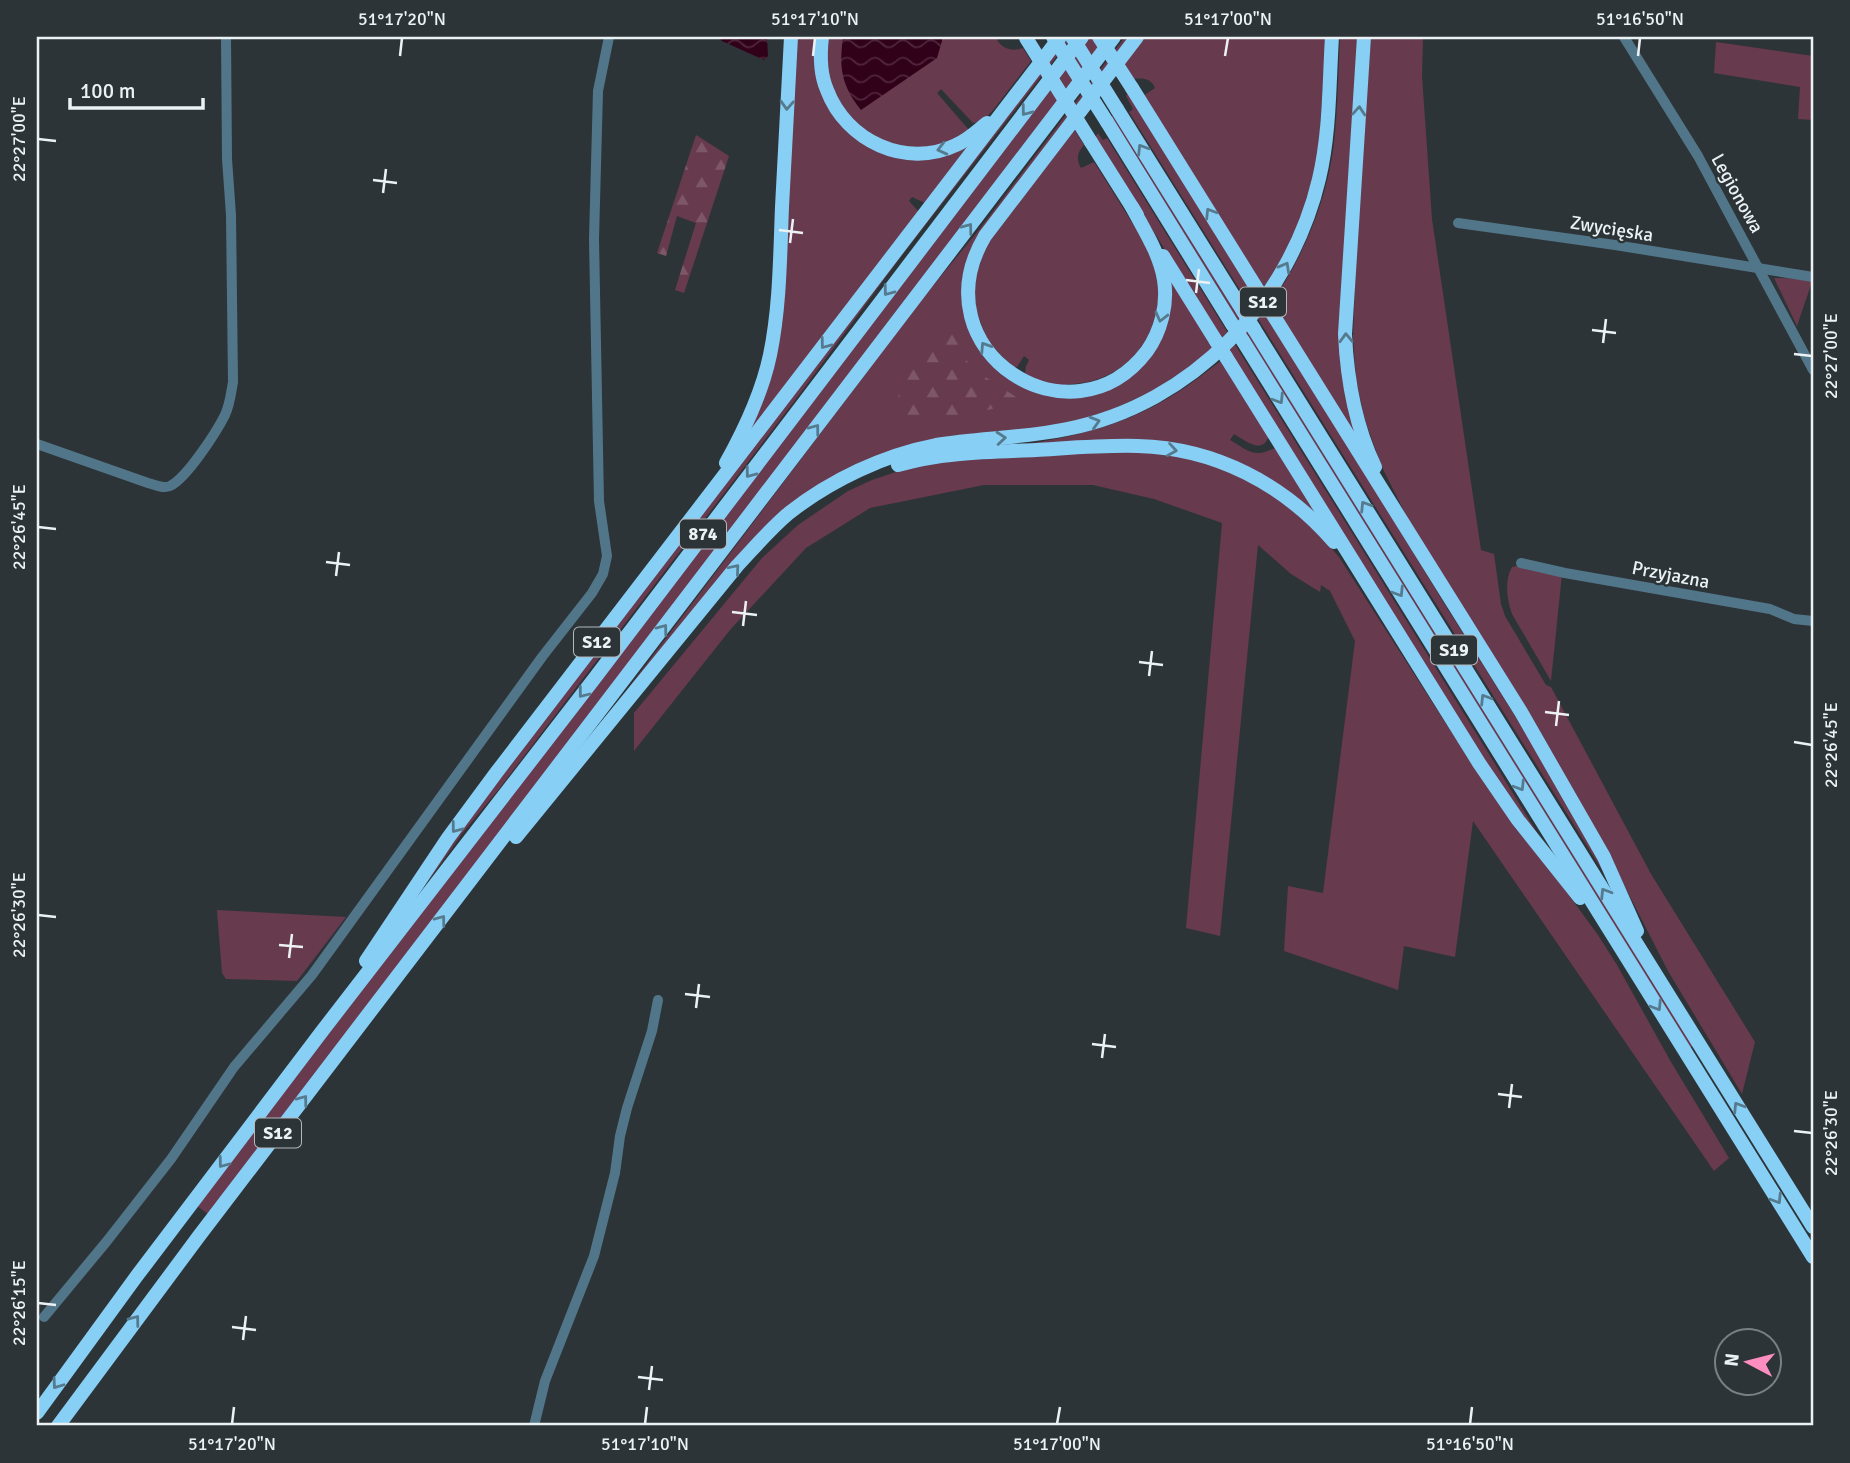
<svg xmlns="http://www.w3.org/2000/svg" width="1850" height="1463" font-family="Signika,sans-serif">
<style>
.green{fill:#673a4e}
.forest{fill:url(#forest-firs)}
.water{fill:url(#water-waves)}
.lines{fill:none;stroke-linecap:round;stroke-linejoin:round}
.minor{stroke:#527689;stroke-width:10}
.highway{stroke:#88cff5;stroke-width:14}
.highway-bridge{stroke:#88cff5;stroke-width:14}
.oneway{stroke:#567a8d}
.ticks{fill:none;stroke:#ecf1f4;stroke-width:2.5}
.labels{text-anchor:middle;stroke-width:5;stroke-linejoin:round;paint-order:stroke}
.shield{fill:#2d3438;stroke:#b3b8bc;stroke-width:2}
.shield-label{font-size:18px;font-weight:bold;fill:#ecf1f4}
.street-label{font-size:19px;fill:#ecf1f4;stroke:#2d3438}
.neatline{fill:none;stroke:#ecf1f4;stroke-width:2.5}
.ticks-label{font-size:18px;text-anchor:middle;fill:#ecf1f4}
</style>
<defs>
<pattern id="forest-firs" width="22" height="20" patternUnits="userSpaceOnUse" patternTransform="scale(1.75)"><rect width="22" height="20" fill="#673a4e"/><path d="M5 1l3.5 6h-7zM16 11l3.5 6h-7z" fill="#7d5768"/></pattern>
<pattern id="water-waves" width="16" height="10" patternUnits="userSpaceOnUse" patternTransform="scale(1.75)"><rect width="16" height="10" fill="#310019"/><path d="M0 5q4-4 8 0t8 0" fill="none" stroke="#4f263b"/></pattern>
</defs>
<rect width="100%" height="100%" fill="#2d3438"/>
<!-- green -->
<g class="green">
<path d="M796,37h22l1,45 60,69 91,-8 -45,60 -13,-6 -3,4 10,11 -172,227 17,-43z"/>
<path d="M828,37h173l-4,3c6,9 15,12 26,8l8,13 -37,48 -12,13 -9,1 -32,-34 -4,4 32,37c-6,4 -12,9 -18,12 -49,19 -108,-11 -122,-62 -3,-14 -2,-29 -1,-43z"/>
<path d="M1064,37h8l-170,218 -103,140 -300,394 -37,45 -35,49 32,-53z"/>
<path d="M1089,37h19l-900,1177 -11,-8z"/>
<path d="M1125,37h8l-152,198 -9,15 -8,28 -1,20 4,20 5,18 18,25 87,34 74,-44 18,-77 44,74 -19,16 -43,28 -51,23 -48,12 -102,10 -154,64 -188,214 310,-411 60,-73z"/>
<path d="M1144,37h182l-7,107 -3,22 -19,64 -12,26 -23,33 -119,-193 12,-8c-4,-10 -13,-10 -22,-9l-10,-15z"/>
<path d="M1340,37h21l-19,264 19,148 -88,-143 4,-8 -1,-2c29,-44 49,-93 57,-145 5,-38 5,-77 7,-114z"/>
<path d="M1371,37h52l-1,39 10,143 49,331 13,4 7,50 4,12 41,69 5,2 100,187 104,168 -13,52 -74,-123 -70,-137 -191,-317 -26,-52 -16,-45 -9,-40 -3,-43 5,-128z"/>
<path d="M1716,42l97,14v64l-15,-1 2,-32 -86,-14z"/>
<path d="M1129,91l120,193 198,324 122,194 48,92 -488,-782 4,-3 -7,-13z"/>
<path d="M1114,114l580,931 -4,3 -579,-931z"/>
<path d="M1074,129l10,16c-7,8 -8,14 -3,23l13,-6c13,20 25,40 37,59 9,13 19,27 23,42 18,59 -21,119 -83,121 -5,1 -11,2 -16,1 -10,-1 -21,-7 -30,-11l1,-8 3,-6 -5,-4 -7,11 -3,1 -26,-26 -12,-32 -2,-28 12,-36z"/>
<path d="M1098,133l5,7 4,-2c147,238 296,475 442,714l-49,-62 -405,-653z"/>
<path d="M1774,278l39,1 -16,47z"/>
<path d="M1221,361l48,75c-7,19 -23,5 -35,-2l-4,6c8,4 19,14 29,13 6,0 11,-4 18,-5l45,72 -100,-62 -201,-13c57,-9 108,-21 157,-53 15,-9 29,-21 43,-31z"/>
<path d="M1119,451c97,2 158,31 220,106l127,198 132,180 19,30 54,97 58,96 -15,13 -241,-350 -18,136 -51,-11 -6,44 -114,-39 4,-65 35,7 32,-252 -25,-50 -9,-6 -1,7 -29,-18 -33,-29 -38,391 -34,-8 36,-405 -68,-24 -61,-14h-109l-114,23 -64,40 -76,82 -96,121v-38l128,-155 36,-33 50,-34 24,-11 39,-13 35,-7z"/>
<path d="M1516,566l46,8 -11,107 -39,-67c-5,-14 -8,-33 0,-47z"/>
<path d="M217,911v-1l129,7 -49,64 -71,-2 -4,-6z"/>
</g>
<!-- forest -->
<g class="forest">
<path d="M696,135l33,21 -45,137 -9,-3 21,-67 -19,-7 -11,40 -9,-3z"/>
<path d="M944,325l11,3 11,32 15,14 41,27 -68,18 -42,6 -6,-1 -5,-11 -4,-29 25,-38 12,-15z"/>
</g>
<!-- water -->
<g class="water">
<path d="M718,37h49l1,19 -4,4 -42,-19z"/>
<path d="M843,37h99v4l-5,17 -76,52c-20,-25 -22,-42 -18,-73z"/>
</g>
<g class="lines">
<!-- minor -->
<g class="minor">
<path d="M1624,37l74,119 115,214"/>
<path d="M1458,223l157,22 198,32"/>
<path d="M37,444l111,39c7,2 15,6 22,3 17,-8 47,-55 55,-71 5,-11 6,-22 8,-33l-2,-167 -4,-56 -1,-122"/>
<path d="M1521,563l44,10 205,36 24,10 19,2"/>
<path d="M44,1317l63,-76 64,-82 63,-92 78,-92 230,-318 50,-64 11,-19 4,-18 -8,-55 -5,-262 4,-148 11,-54"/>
<path d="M534,1426l11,-45 49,-125 21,-83 5,-37 7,-28 25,-77 6,-31"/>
</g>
<!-- highway -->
<g class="highway">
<path d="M822,37c-2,17 -2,37 5,53 19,51 79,79 129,55 12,-5 21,-14 31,-22"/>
<path d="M1364,37l-19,297c2,45 10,91 30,133"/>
<path d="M1132,88l127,204"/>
<path d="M1117,109l126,202"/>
<path d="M1107,122l125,202"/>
<path d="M1091,142l46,73"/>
<path d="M1132,207c12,23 28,47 32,73 4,24 -3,51 -17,71 -75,99 -230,0 -162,-115l152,-199"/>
<path d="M1163,256l53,85"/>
<path d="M1270,310l251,402 83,145 33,74"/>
<path d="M1254,329l559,898"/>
<path d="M1243,341l570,916"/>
<path d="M1226,357l253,406 39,57 62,78"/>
<path d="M726,463c19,-34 36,-70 44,-108 10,-48 10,-99 12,-148 3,-57 6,-114 9,-170"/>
<path d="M898,465c45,-13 92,-13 138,-15 34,-2 68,-5 102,-4 77,2 146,38 196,96"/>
<path d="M516,837l221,-271c17,-18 33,-37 52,-53 42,-33 95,-58 147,-68 44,-7 88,-7 131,-16 126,-25 223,-128 252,-250 11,-46 10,-95 13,-142"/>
<path d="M366,961l82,-123 48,-65 564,-736"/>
<path d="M37,1413l99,-136 187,-247 271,-351 488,-642"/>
<path d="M58,1426l141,-190 915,-1199"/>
</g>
<!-- highway-bridge -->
<g class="highway-bridge">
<path d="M1053,37l54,85"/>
<path d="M1072,37l45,72"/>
<path d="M1099,37l33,51"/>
<path d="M1026,38l65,104"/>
<path d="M1259,292l11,18"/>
<path d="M1243,311l11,18"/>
<path d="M1232,324l11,17"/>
<path d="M1216,341l10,16"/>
</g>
</g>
<!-- one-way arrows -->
<defs><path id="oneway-chevron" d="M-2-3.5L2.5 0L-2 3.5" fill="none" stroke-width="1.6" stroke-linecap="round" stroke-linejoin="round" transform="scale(1.75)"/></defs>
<g class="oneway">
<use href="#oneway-chevron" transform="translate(787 105) rotate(93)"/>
<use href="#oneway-chevron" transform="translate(1026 111) rotate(127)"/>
<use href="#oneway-chevron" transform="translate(1359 111) rotate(-86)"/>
<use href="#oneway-chevron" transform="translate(942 149) rotate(166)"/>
<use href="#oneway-chevron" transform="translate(1142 149) rotate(-122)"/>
<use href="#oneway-chevron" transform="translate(1210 213) rotate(-122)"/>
<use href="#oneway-chevron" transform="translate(968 228) rotate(-53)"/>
<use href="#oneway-chevron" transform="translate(1285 267) rotate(-61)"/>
<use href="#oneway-chevron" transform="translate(888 291) rotate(127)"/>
<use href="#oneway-chevron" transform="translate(1161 317) rotate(104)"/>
<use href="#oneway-chevron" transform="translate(1346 338) rotate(-92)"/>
<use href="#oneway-chevron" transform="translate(825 344) rotate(127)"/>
<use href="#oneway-chevron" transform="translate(985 347) rotate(-123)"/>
<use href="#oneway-chevron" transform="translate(1279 399) rotate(58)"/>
<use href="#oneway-chevron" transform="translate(1095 422) rotate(-17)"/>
<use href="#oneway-chevron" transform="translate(815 429) rotate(-53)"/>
<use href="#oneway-chevron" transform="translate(1001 438) rotate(-5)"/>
<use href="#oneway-chevron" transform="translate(1172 450) rotate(9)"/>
<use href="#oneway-chevron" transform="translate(750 473) rotate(127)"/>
<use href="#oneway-chevron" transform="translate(1365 506) rotate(-122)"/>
<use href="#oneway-chevron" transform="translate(735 569) rotate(-50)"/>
<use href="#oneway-chevron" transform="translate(1399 592) rotate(58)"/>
<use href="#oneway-chevron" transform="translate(663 629) rotate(-53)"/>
<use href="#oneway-chevron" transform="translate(583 693) rotate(128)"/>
<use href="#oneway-chevron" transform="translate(1485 699) rotate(-122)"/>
<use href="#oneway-chevron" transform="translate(1520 786) rotate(58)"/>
<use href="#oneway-chevron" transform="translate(456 828) rotate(127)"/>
<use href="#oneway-chevron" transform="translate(1605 893) rotate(-122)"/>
<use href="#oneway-chevron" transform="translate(441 920) rotate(-53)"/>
<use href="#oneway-chevron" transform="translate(1657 1006) rotate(58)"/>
<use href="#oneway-chevron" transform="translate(303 1100) rotate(-53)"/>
<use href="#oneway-chevron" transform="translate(1738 1107) rotate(-122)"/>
<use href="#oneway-chevron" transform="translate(223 1163) rotate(127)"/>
<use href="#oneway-chevron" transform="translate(1777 1199) rotate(58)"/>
<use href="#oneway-chevron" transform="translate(135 1320) rotate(-53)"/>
<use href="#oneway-chevron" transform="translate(57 1384) rotate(126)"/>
</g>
<!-- ticks -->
<path class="ticks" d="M400,56l2,-18M813,56l2,-18M1225,56l3,-18M1638,56l2,-18M38,139l18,2M373,180l24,3M383,193l3,-24M779,230l24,3M790,243l3,-24M1186,280l24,3M1196,293l3,-24M1592,330l24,3M1603,343l3,-24M1794,354l18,2M38,527l18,2M326,562l24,3M336,576l3,-24M732,612l25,3M743,626l3,-25M1139,662l24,3M1149,676l3,-25M1545,712l24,3M1556,726l3,-25M1794,742l18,3M38,915l18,2M279,945l24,2M289,958l3,-24M685,994l25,3M696,1008l3,-24M1092,1044l24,3M1102,1058l3,-24M1498,1094l24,3M1509,1108l3,-24M1794,1131l18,2M38,1303l18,2M232,1327l24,3M243,1340l3,-24M638,1377l25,3M649,1390l3,-24M232,1424l2,-17M645,1424l2,-17M1057,1424l3,-17M1470,1424l2,-17"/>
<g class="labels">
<!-- shield labels -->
<g class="shield">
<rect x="1240" y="287.5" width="46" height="29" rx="5"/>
<rect x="680" y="519.5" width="46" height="29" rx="5"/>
<rect x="574" y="627.5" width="46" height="29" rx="5"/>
<rect x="1431" y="635.5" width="46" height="29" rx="5"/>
<rect x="255" y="1118.5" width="46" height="29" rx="5"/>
</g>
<g class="shield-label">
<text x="1263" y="308">S12</text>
<text x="703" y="540">874</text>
<text x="597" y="648">S12</text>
<text x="1454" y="656">S19</text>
<text x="278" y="1139">S12</text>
</g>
<!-- street labels -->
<g class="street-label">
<text transform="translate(1738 193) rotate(61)" y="7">Legionowa</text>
<text transform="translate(1612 228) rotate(9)" y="7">Zwycięska</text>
<text transform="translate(1671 574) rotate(11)" y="7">Przyjazna</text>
</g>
</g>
<!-- border -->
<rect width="1850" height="1463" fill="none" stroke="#2d3438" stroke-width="77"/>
<!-- north arrow -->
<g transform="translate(1748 1362) rotate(277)"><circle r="33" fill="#2d3438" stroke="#798083" stroke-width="2"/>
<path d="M0-5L12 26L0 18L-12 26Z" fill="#fd8ebf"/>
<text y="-10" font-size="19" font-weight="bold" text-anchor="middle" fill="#ecf1f4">N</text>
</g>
<!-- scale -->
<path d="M70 98v10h133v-10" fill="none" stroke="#ecf1f4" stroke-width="3.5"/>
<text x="80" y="98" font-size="21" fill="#ecf1f4" stroke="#2d3438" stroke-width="5" paint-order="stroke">100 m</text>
<rect x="38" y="38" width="1774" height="1386" class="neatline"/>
<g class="ticks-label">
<text x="402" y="25">51°17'20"N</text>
<text x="815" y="25">51°17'10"N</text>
<text x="1228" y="25">51°17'00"N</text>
<text x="1640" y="25">51°16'50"N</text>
<text transform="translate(19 139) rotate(-90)" y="6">22°27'00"E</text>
<text transform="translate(1831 356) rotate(-90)" y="6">22°27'00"E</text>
<text transform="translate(19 527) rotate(-90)" y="6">22°26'45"E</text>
<text transform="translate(1831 745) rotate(-90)" y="6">22°26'45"E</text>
<text transform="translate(19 915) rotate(-90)" y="6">22°26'30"E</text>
<text transform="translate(1831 1133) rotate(-90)" y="6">22°26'30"E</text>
<text transform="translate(19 1303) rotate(-90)" y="6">22°26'15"E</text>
<text x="232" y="1450">51°17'20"N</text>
<text x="645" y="1450">51°17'10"N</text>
<text x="1057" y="1450">51°17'00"N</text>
<text x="1470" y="1450">51°16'50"N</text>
</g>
</svg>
